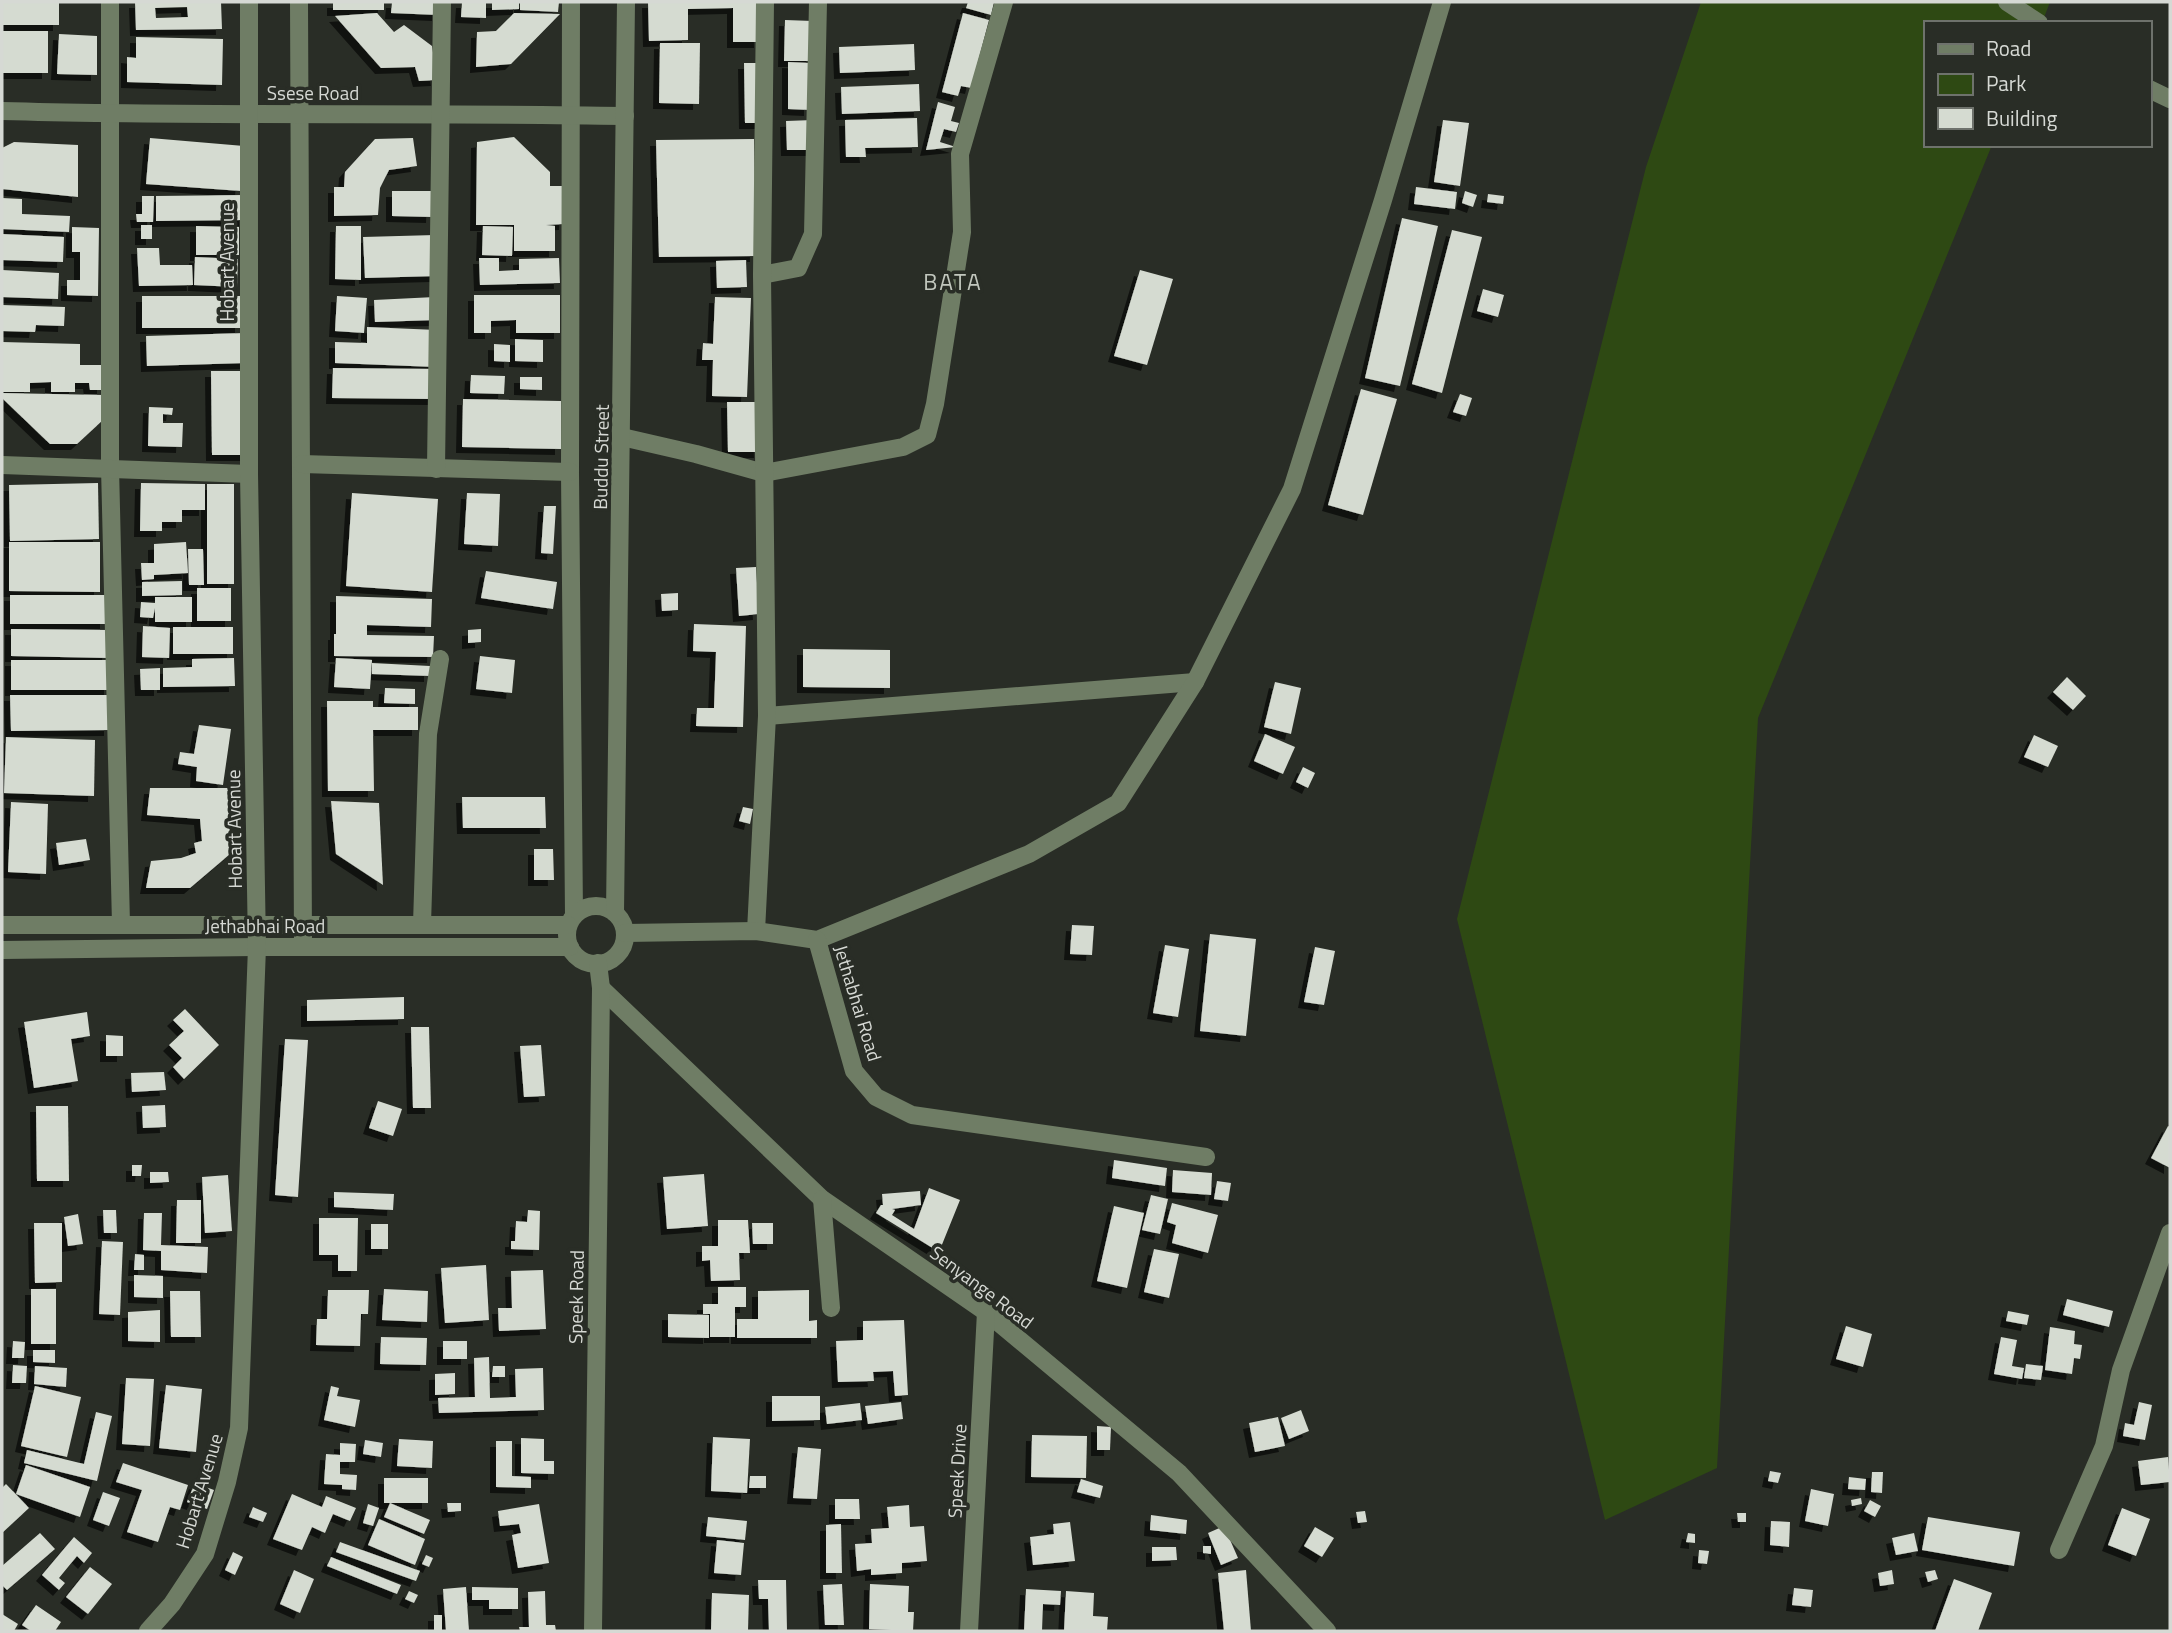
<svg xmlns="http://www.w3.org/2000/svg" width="2172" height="1633" font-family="'Titillium Web',sans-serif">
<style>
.green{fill:#2e4913}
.building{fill:#d5dbd1;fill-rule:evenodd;filter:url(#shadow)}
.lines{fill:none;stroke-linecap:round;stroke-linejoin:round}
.minor{stroke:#6f7d65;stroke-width:18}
.labels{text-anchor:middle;stroke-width:7;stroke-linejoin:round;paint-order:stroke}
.street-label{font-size:19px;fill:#d6d9d4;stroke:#292d26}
.quarter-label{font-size:23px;letter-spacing:2px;fill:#c2c7be;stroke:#292d26}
</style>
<defs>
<filter id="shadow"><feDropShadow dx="-6" dy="6" stdDeviation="0" flood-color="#0009"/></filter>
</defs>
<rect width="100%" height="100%" fill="#292d26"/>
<!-- green -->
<path class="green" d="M1701,2h349l-8,21h-117v122h67l-234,573 -41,750 -112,52 -148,-601 189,-752z"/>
<!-- building -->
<g class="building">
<rect x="2" y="2" width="57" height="23"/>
<path d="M135,2h86l1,27 -86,1zM187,7l1,10 -32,1 -1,-10z"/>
<rect x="333" y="2" width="51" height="8"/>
<path d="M392,2h46v13l-47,-2z"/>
<path d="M462,2h24v16l-25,-1z"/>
<path d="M492,2h27v7l-27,1z"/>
<path d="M520,2h39l-1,10 -38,-2z"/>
<path d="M648,2h111l1,40h-27v-34l-45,1v31l-39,1z"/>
<path d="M968,2h26l-3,13 -25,-7z"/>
<path d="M377,13l17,19 10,-7 28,21 5,34 -18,1 -4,-14 -34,1 -46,-52z"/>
<path d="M514,13l46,1 -49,50 -35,3 1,-35 19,-1z"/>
<path d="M963,13l26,7 -18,68 -10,-2 -3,10 -16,-4z"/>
<path d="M785,20l28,1 -1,40h-28z"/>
<rect x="2" y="31" width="46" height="42"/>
<path d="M59,34l38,2v39l-40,-1z"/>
<path d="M136,37l87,2 -1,46 -95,-3v-25l9,1z"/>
<path d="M660,43h40l-1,61 -40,-1z"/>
<path d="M914,44l1,26 -75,3 -1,-26z"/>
<path d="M788,62l22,1v47l-22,-1z"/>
<path d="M744,63h19v60h-18z"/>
<path d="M919,84l1,27 -78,3 -1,-27z"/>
<path d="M938,102l17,5 -4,14 8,2 -3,9 -12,-3 -4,13 16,5 -30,3z"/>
<path d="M917,118l1,29 -53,1 1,9h-20l-1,-37z"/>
<path d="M813,120l1,30h-27l-1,-29z"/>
<path d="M1443,120l26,3 -9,63 -26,-4z"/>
<path d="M514,137l36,35v14h17l-2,38 -19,1 9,1v25h-41v-26h-38l1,-83z"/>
<path d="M150,138l94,8 -3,45 -95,-7z"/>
<path d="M413,138l4,28 -28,4 -9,18 -2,27 -44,1v-29h10l1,-15 30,-33z"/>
<path d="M754,139l2,117 -97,1 -3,-117z"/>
<path d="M14,142l64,3v52l-76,-8v-41z"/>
<path d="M1416,187l41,5 -2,17 -41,-5z"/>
<path d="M392,191h41l-1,26 -40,-1z"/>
<path d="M1465,191l12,4 -4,12 -11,-4z"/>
<path d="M1488,194l16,2 -1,8 -16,-2z"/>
<path d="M244,195l1,25 -89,1v-25z"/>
<path d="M142,196h12l-1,26h-16l-1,-8h6z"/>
<path d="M2,198l20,1v15l48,2 -1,16 -67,-3z"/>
<path d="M1402,218l36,8 -38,160 -35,-8z"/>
<rect x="141" y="225" width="11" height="14"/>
<path d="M196,226l43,1v28h-43z"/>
<path d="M336,226h25v54l-26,-1z"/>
<path d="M483,226l30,1 -1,29 -30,-1z"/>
<path d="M72,227l27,1 -1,68 -31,-1v-15h13v-28h-8z"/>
<path d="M1452,230l30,7 -40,156 -30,-9z"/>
<path d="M2,234l62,3 -1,25 -61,-2z"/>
<path d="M435,235l2,41 -72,2 -2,-41z"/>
<path d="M137,248h22l1,17h32l1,20 -54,1z"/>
<path d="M195,257l43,2 -1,28 -43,-2z"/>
<path d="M479,258h20v13l20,-1v-11l40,-1 1,25 -80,2z"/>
<path d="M746,260l1,27 -30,1 -1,-27z"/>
<path d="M2,270l57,3 -1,26 -56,-2z"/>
<path d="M1140,270l33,9 -26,86 -33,-9z"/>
<path d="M1483,289l21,6 -6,22 -21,-6z"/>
<path d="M474,295h86v38h-44v-13l-25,1v12h-17z"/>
<rect x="142" y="296" width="99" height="32"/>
<path d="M337,296l30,2 -3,35 -29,-2z"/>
<path d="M435,297l1,23 -61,2 -1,-22z"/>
<path d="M715,297l36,1 -4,99 -35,-1 1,-36h-11l1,-17 10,1z"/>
<path d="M2,305l63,2 -1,19 -28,-1 -1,7 -33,-1z"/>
<path d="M367,327l70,3 -1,37 -101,-4v-21l32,1z"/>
<path d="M245,333l1,30 -99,3 -1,-30z"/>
<path d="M515,339l28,1v22l-28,-1z"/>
<path d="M2,342l78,2v21h23v25h-13l-1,-7h-14v9h-24v-10l-21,1v9h-28z"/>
<path d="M494,344l16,1v17l-16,-1z"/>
<path d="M333,368l101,1v30l-102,-1z"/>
<path d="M211,371h35l1,84h-35z"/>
<path d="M471,375l34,1 -1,18 -34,-1z"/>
<path d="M520,377h22v13l-22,-1z"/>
<path d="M1361,389l36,10 -34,116 -35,-10z"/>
<path d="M2,393l102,2 -1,25 -26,24h-27l-48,-46z"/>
<path d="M1460,394l12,4 -6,18 -13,-4z"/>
<path d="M463,399l98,2v48l-99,-2z"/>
<path d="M727,402h31l2,50h-32z"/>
<path d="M149,407l24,1 -1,7 -9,-1v9h20l-1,24 -34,-1z"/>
<path d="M98,483l1,56 -89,2 -1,-56z"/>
<path d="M141,483l64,1v26h-23v12h-20v9h-22z"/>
<rect x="207" y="484" width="27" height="100"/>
<path d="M352,493l86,6 -6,93 -86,-6z"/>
<path d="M467,493l33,1 -2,52 -34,-2z"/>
<path d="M544,506h12l-3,48 -12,-1z"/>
<path d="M9,542h91v50l-91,-1z"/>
<path d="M186,542l2,31 -34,2v4l-12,1 -1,-17h13v-19z"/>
<path d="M188,549h15l1,36h-15z"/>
<path d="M756,567l3,47 -20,2 -3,-48z"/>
<path d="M486,571l71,11 -4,27 -72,-11z"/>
<path d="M182,581v14l-40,1v-14z"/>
<rect x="197" y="588" width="34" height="33"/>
<path d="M678,593v17l-16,1 -1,-17z"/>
<rect x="10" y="595" width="96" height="29"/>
<path d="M336,596l96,3 -1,28 -64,-2v10l67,1 -1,21 -99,-1v-22h2z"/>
<path d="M155,597h37v25h-37v-14l-2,10 -13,-1 1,-15 14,1z"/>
<path d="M694,624l52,2 -3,101 -47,-1 1,-18h17l2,-56 -23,-1z"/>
<path d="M143,626l27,2 -1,30 -27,-1z"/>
<rect x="173" y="627" width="60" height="27"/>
<path d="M11,629l98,1 -1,28 -97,-2z"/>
<path d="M481,629v13l-13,1v-13z"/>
<path d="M803,649l87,1v38l-87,-1z"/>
<path d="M480,656l35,4 -3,33 -36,-4z"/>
<path d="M234,658l1,28 -72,1v-19l29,-1v-8z"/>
<path d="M336,658l36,2 -2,29 -36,-2z"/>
<rect x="11" y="660" width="99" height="30"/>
<path d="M372,663l58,3v10l-58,-2z"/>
<path d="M160,668v22h-19l-1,-21z"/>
<path d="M2067,677l19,19 -13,14 -20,-18z"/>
<path d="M1275,682l26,6 -10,46 -27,-7z"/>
<path d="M385,688l30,1v15l-31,-1z"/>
<path d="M10,695h100v35l-99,1z"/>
<path d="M327,701h46v6h45v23h-45l1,61h-46z"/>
<path d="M199,725l32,4 -8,56 -27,-4 1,-14 -19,-3 2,-12 14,2z"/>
<path d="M1265,734l30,13 -12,27 -29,-13z"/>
<path d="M2034,735l24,11 -10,21 -24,-10z"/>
<path d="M6,737l89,3 -1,56 -90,-3z"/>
<path d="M1303,767l12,6 -7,15 -12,-6z"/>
<path d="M150,788h79l1,66 -40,34h-44l5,-27 30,-3 15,-5 -2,-10 8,-2 -2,-22 -53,-4z"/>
<path d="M462,797h83l1,31h-83z"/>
<path d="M331,801l48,2 4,82 -47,-31z"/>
<path d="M11,802l37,2 -2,70 -38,-2z"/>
<path d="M743,807l10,2 -3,15 -11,-3z"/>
<path d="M86,839l4,21 -31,5 -3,-22z"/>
<path d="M534,849h19l1,31h-20z"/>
<path d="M1072,925l22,1 -2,29 -22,-1z"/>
<path d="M1210,934l46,5 -10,97 -46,-5z"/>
<path d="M1165,945l24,4 -11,68 -25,-4z"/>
<path d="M1315,947l20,4 -11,54 -20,-3z"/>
<path d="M404,997v22l-97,2v-21z"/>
<path d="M185,1009l34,36 -35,34 -11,-12 9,-9 -13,-13 15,-14 -11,-11z"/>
<path d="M87,1012l3,24 -19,3 7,42 -44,7 -10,-66z"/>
<path d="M411,1027h18l2,81h-18z"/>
<path d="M106,1035l17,1v20h-17z"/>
<path d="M285,1039l23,1 -10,157 -23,-2z"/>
<path d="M541,1045l4,51 -21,1 -4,-51z"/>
<path d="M164,1072l2,18 -34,2 -1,-19z"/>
<path d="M378,1101l24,8 -9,27 -24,-8z"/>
<path d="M165,1105l1,22 -23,1 -1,-22z"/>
<path d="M36,1106h32l1,75h-32z"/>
<path d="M2168,1126l2,1v41l-19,-10z"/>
<path d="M1114,1160l53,8 -2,18 -53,-8z"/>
<path d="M132,1165h10l-1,11h-9z"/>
<path d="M1173,1170l39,3 -1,22 -39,-3z"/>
<path d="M150,1172h18l1,10 -19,1z"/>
<path d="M704,1174l4,52 -41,3 -4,-52z"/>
<path d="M228,1175l4,56 -27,2 -3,-56z"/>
<path d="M1217,1181l14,2 -3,18 -14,-2z"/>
<path d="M929,1188l31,12 -21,52 -63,-39 5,-8h2l-1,-11 38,-3 1,14 -29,4 3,1 -3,5 22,14z"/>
<path d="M334,1192l60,2 -1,16 -59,-3z"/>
<path d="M1151,1195l17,4 -8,35 -18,-4z"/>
<path d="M177,1200h24v43h-25z"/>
<path d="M1172,1203l46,12 -10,38 -36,-10 4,-18 -9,-3z"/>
<path d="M1114,1206l30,7 -17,75 -30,-7z"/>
<path d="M103,1210h13l1,23h-13z"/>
<path d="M528,1210l12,1 -1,39 -28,-1v-8h4l1,-20 11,1z"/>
<path d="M144,1213h18l-1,32 47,2 -1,26 -46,-3v-19l-18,-1z"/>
<path d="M78,1214l5,30 -15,2 -4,-29z"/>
<path d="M319,1218h39l-1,53h-19v-16h-19z"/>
<path d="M718,1220h30l2,33h-11l1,27 -29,1 -1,-21 -8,1v-15h16z"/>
<path d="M34,1223h28v59l-27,1z"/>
<path d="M752,1223h21v21h-20z"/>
<rect x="371" y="1224" width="17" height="25"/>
<path d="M102,1241l21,1 -3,73 -21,-1z"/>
<path d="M1154,1249l25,5 -10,44 -25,-6z"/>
<path d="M135,1254l9,1v15h-10z"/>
<path d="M486,1265l3,55 -44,3 -4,-55z"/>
<path d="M543,1270l3,59 -47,2 -1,-23h14l-1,-37z"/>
<path d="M134,1275l29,1v22l-29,-1z"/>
<path d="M718,1287h28v20h-11v30h-25v-23h-7v-10h15z"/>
<rect x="31" y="1289" width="25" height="55"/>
<path d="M384,1289l44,2 -1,31 -45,-2z"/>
<path d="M328,1290h41l-1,24h-7l-1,32 -44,-1 1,-26h10z"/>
<path d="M809,1290v31l8,-1v18h-80v-19h21v-28z"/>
<path d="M170,1291h30l1,46h-30z"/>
<path d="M2067,1299l46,12 -4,16 -46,-12z"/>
<path d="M160,1310v32l-32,-1v-29z"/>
<path d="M2008,1311l21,4 -2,10 -21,-4z"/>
<path d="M668,1314l41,1v23l-41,-1z"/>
<path d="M904,1320l4,75 -13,1 -2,-25 -20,1 1,9 -36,1 -2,-41 27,-1v-19z"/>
<path d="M1846,1326l26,8 -9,33 -27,-8z"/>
<path d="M2050,1327l25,4 -1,13 8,1 -2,14 -6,-1 -2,16 -27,-4z"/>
<path d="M381,1337l46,1 -1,27 -46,-1z"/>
<path d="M2001,1337l16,3 -5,26 12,2 -2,11 -28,-5z"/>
<path d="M13,1341l12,1 -1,16h-12z"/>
<rect x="443" y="1341" width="24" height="18"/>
<path d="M33,1350h22v13l-22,-1z"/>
<path d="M489,1357l1,41 26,-1 -1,-28 28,-1 1,42 -105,3 -1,-15 37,-1 -1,-39z"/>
<path d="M2026,1364l17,2 -2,14 -17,-2z"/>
<path d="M13,1365l14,1 -1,17h-14z"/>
<path d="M35,1366l32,2 -1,19 -32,-3z"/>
<path d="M493,1366h12v11h-13z"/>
<path d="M455,1373v21l-20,1v-21z"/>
<path d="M126,1378l28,1 -4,67 -28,-2z"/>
<path d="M166,1385l36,4 -6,63 -37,-4z"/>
<path d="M35,1386l46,11 -14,60 -46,-11z"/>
<path d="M331,1386l8,2 -2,8 23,4 -5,27 -31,-7z"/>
<path d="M772,1396h48v24l-48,1z"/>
<path d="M901,1402l2,17 -35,5 -3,-18z"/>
<path d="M2139,1402l13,3 -7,35 -22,-4 2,-13 9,2z"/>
<path d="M860,1403l2,17 -35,4 -2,-17z"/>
<path d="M1301,1410l8,21 -20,8 -8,-21z"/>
<path d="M96,1412l16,4 -15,65 -73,-18 3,-13 57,14z"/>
<path d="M1278,1417l7,29 -30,6 -6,-29z"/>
<path d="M1097,1426l14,1 -1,23h-13z"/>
<path d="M1032,1435l55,1 -1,42 -55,-1z"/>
<path d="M713,1437l37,2 -3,54 -36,-2z"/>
<path d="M521,1438l23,1v22h10v13l-33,-1z"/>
<path d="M399,1439l34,2 -1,27 -35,-2z"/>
<path d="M365,1440l18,3 -2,14 -18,-3z"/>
<path d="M496,1441h16v35l19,1v11l-35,-1z"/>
<path d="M340,1443l16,1 -1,18h-15v12l17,1 -1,15 -14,-1v-4l-18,-1 2,-30 14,1z"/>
<path d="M798,1447l23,2 -4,50 -24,-1z"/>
<path d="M2168,1457l2,25 -29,3 -3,-24z"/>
<path d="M123,1463l65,22 -8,25 -10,-3 -12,35 -31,-10 15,-42 -26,-8z"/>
<path d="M26,1465l64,22 -10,30 -64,-23z"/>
<path d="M1770,1471l11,2 -3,10 -10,-2z"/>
<path d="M1872,1472h11l-1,21 -11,-1z"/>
<path d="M750,1476h16v12h-17z"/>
<path d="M1849,1477l17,2 -1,11 -17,-1z"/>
<path d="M384,1478h44v25h-38l40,17 -6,14 -40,-17 6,-14h-6z"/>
<path d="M1081,1479l22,7 -3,12 -23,-6z"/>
<path d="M195,1483l19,7 -7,19 -20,-7z"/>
<path d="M6,1484l23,24 -27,25v-45z"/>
<path d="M1811,1489l23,5 -6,32 -23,-5z"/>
<path d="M103,1492l17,6 -11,28 -16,-6z"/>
<path d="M292,1494l30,13 4,-11 30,12 -6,13 -17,-7 -8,19 -13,-6 -10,23 -29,-11z"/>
<path d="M1861,1498l1,6 -10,2 -1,-6z"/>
<path d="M835,1499h24l1,20h-25z"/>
<path d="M1870,1500l11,6 -6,11 -11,-6z"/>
<path d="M447,1503h14v8l-13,1z"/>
<path d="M368,1504l11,4 -6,18 -10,-3z"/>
<path d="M539,1504l10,59 -31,5 -6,-33 9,-2 -2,-9 -19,2 -2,-15z"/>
<path d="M909,1505l1,22 14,-1 3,35 -25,2v10l-31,2v-6l-14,2 -2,-27 17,-1 -1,-14 18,-1 -2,-21z"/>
<path d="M253,1507l14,6 -4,9 -14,-5z"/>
<path d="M2122,1508l28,11 -14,37 -28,-11z"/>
<path d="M1365,1511l2,11 -9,1 -2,-11z"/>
<path d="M1737,1513h9v9h-8z"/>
<path d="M1151,1515l36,5 -1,14 -36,-4z"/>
<path d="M708,1517l39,4 -2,19 -39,-4z"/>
<path d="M1928,1517l92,15 -6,34 -92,-16z"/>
<path d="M379,1519l46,20 -10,26 -47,-20z"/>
<path d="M1771,1521l19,1 -1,25 -19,-2z"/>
<path d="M1070,1522l5,39 -42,4 -3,-28 24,-3 -1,-10z"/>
<path d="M841,1524l1,49h-16v-48z"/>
<path d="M1224,1526l14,32 -17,7 -13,-32z"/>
<path d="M1315,1527l19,11 -12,19 -18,-11z"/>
<path d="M40,1533l15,16 -48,41 -5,-5v-19z"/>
<path d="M1688,1533l7,1v9l-9,-1z"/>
<path d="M1914,1533l4,18 -22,4 -4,-17z"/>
<path d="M74,1537l18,16 -8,10 -7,-7 -18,22 6,5 -6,7 -17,-15z"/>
<path d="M717,1540l27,3 -3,32 -27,-2z"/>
<path d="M340,1542l80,29 -4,10 -80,-29z"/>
<path d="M1203,1546h8v8l-8,-1z"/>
<path d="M1152,1547h24l1,13 -25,1z"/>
<path d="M1699,1550l10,1 -2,13 -9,-1z"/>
<path d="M233,1552l10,5 -8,18 -10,-5z"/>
<path d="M426,1555l7,3 -4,9 -7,-3z"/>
<path d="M331,1557l70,28 -4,9 -70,-28z"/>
<path d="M90,1567l22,17 -24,30 -22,-17z"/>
<path d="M294,1570l20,9 -14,34 -20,-9z"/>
<path d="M1246,1570l5,61h-27l-6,-58z"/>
<path d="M1892,1570l2,14 -14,2 -2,-13z"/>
<path d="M1935,1570l3,9 -10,3 -3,-10z"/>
<path d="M1954,1579l38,14 -14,38h-43z"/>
<path d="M758,1580h28l1,51h-18l-1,-32h-9z"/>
<path d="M842,1584l2,41h-19l-2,-40z"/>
<path d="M870,1584l39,2 -1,26h6l-1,19 -44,-2z"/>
<path d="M466,1587l3,44h-23l-3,-42z"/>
<path d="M472,1587l46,1v21h-29v-9h-17z"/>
<path d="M1794,1588l19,2 -2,17 -19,-2z"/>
<path d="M1026,1589l35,2 -1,14 -17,-1 -1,27h-18z"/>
<path d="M409,1591l9,4 -4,8 -9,-4z"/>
<path d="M545,1591l1,34h9l1,6h-36l-1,-4h10l-1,-35z"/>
<path d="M1066,1591l28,2 -1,23 15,1 -1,14h-43z"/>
<path d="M712,1593l37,2 -1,36h-37z"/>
<path d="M36,1605l25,17 -6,9h-24l-9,-6z"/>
<path d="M2,1614l16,10 -4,7h-12z"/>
<rect x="434" y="1615" width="8" height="16"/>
</g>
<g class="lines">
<!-- minor -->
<g class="minor">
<path d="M110,2v465l11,457"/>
<path d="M299,2l4,945"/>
<path d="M571,2l-1,470 4,443"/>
<path d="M2007,2l32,21"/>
<path d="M2149,89l21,10"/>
<path d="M2,111c207,6 415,1 623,5"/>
<path d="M762,275l36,-7 15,-34 5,-232"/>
<path d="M622,437l74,17 68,19 139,-26 24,-12 8,-31 27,-172 -2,-78 44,-152"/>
<path d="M302,464l268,8"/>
<path d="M2,465l247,9"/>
<path d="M436,469l6,-467"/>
<path d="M767,716l428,-34"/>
<circle cx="596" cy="935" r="29"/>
<path d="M615,913l11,-911"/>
<path d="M422,924l6,-190 12,-75"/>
<path d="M2,925h566"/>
<path d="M756,931l11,-215 -5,-441 3,-273"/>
<path d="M625,933l131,-2 61,9 212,-86 89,-51 77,-121 97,-193 91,-289 59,-198"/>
<path d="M817,940l37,131 22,26 36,18 294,42"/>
<path d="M2,950l255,-3h313"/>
<path d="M601,988l221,211 164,113 193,161 148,158"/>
<path d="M822,1199l9,109"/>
<path d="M2059,1550l45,-104 17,-76 49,-137"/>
<path d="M148,1631l24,-27 33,-50 22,-72 12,-54 18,-481 -8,-473v-472"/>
<path d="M593,1631l8,-643 -3,-25"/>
<path d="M969,1631l17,-319"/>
</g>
</g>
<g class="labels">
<!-- street labels -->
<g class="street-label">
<text x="313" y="100">Ssese Road</text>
<text transform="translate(227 262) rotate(-90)" y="7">Hobart Avenue</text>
<text transform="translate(601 457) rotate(-89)" y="7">Buddu Street</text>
<text transform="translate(234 829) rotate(-91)" y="7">Hobart Avenue</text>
<text x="265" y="933">Jethabhai Road</text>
<text transform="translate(858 1003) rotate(73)" y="7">Jethabhai Road</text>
<text transform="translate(982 1287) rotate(37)" y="7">Senyange Road</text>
<text transform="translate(576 1297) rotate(-89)" y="7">Speek Road</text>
<text transform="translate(957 1471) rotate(-87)" y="7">Speek Drive</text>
<text transform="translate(199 1491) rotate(-73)" y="7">Hobart Avenue</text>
</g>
<!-- quarter labels -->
<g class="quarter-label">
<text x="953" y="290">BATA</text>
</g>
</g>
<!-- border -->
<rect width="2172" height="1633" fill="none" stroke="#d6d9d4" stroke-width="7"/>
<!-- legend -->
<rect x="1924" y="21" width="228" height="126" fill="#292d26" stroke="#6e726c" stroke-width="2"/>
<rect x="1938" y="44" width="35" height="10" fill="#6f7d65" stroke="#6e726c" stroke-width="2"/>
<text x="1986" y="56" font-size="21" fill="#d6d9d4">Road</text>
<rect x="1938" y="74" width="35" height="21" fill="#2e4913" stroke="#6e726c" stroke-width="2"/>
<text x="1986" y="91" font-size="21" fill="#d6d9d4">Park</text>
<rect x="1938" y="108" width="35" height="21" fill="#d5dbd1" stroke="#6e726c" stroke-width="2"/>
<text x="1986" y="126" font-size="21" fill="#d6d9d4">Building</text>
</svg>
